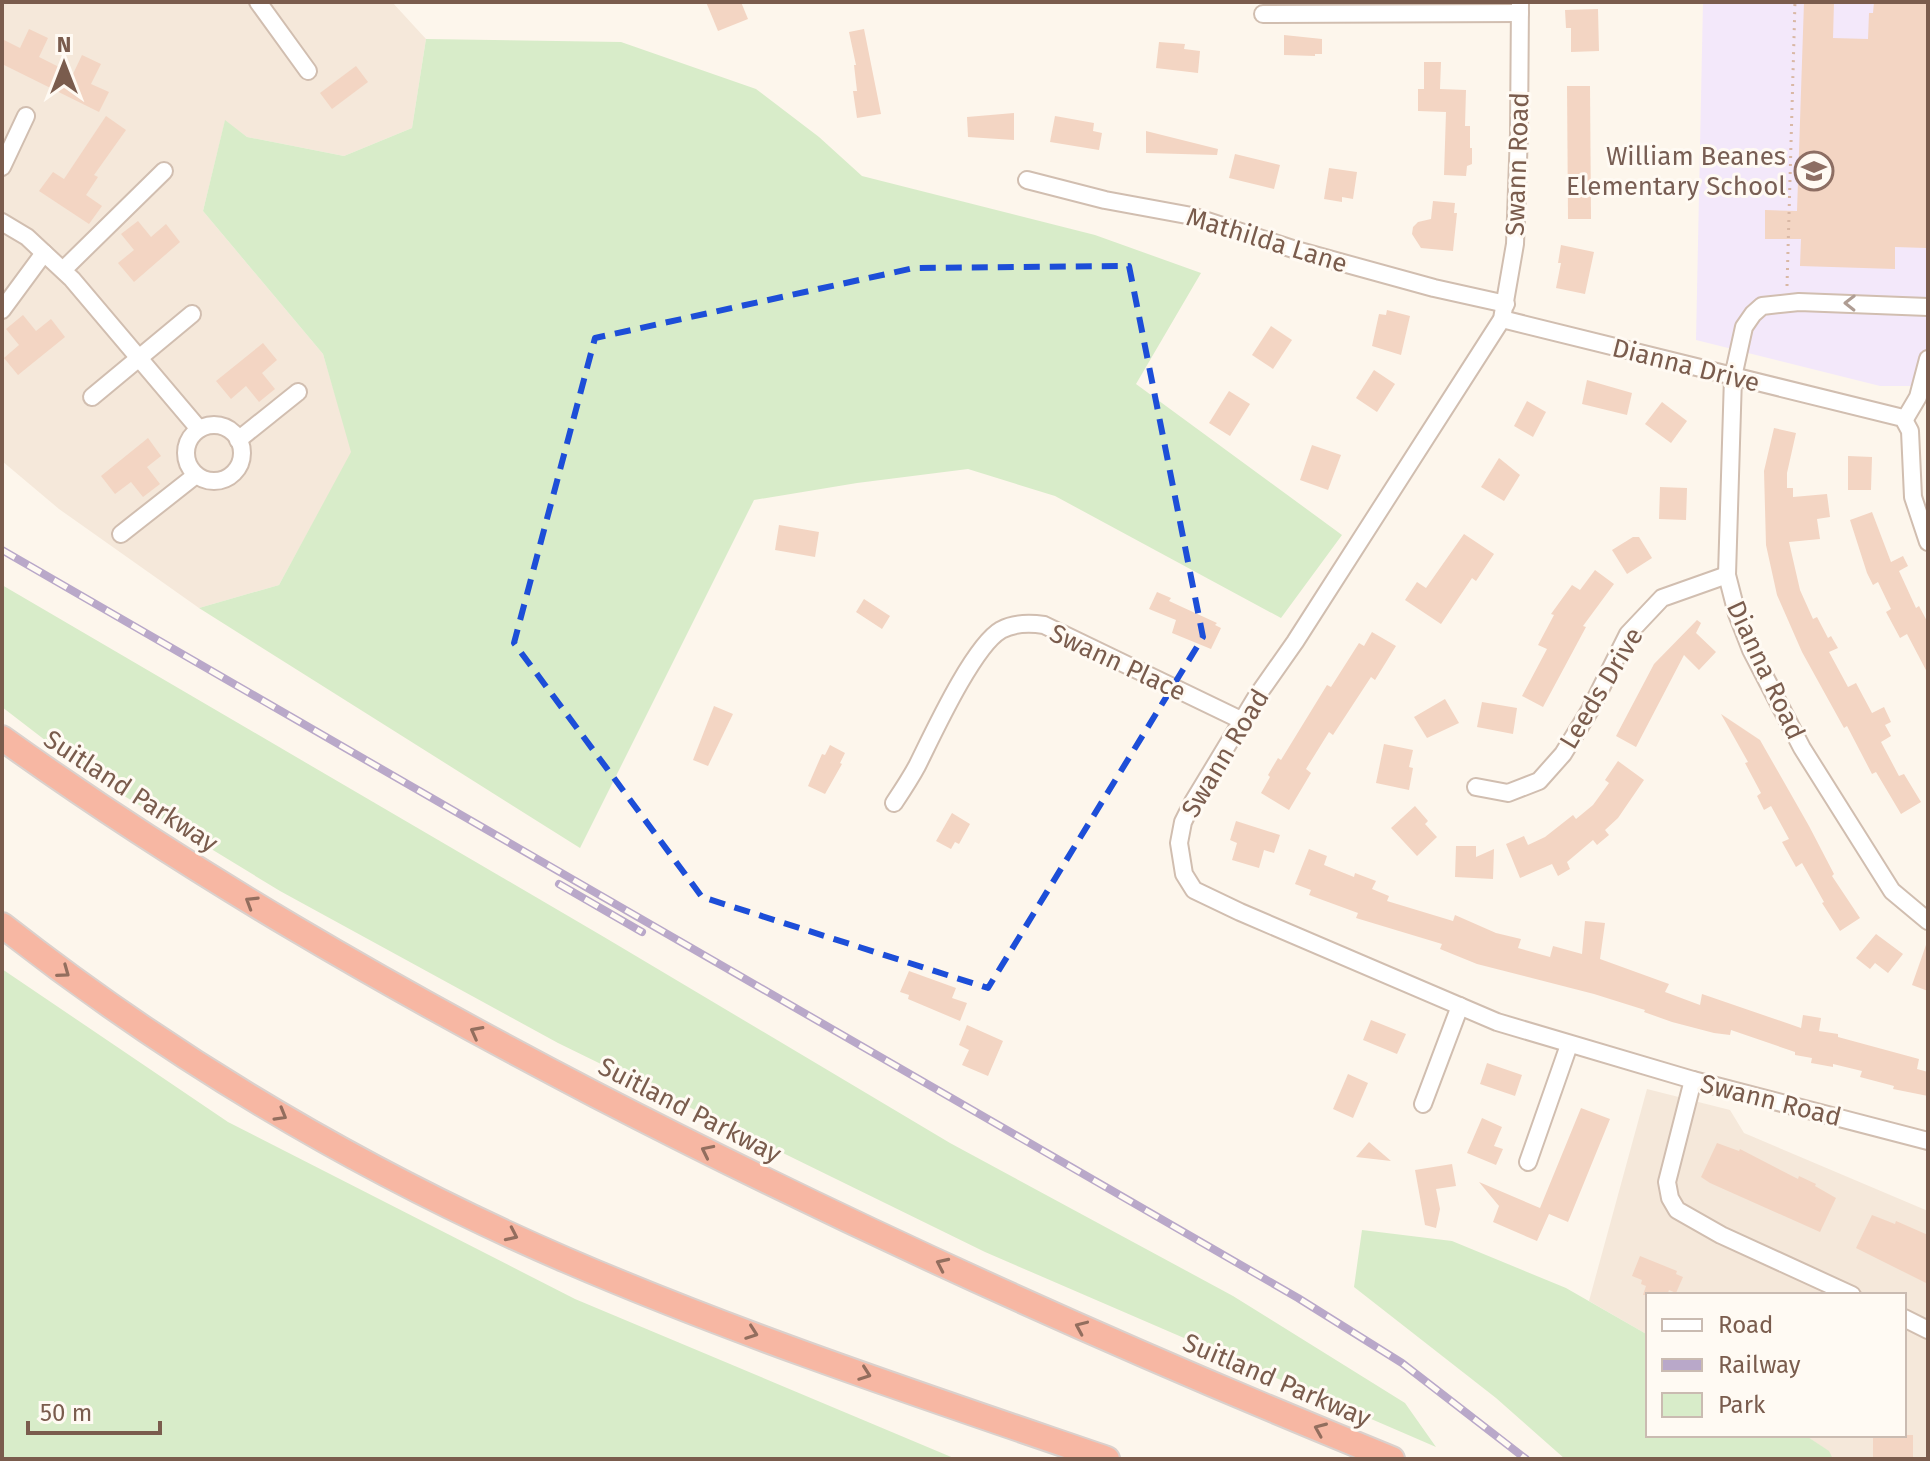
<svg xmlns="http://www.w3.org/2000/svg" width="1930" height="1461" font-family="'Fira Sans',sans-serif">
<style>
.residential{fill:#f5e8da}
.education{fill:#f3e8fa}
.green{fill:#d8ecc9}
.building{fill:#f3d5c3}
.lines{fill:none;stroke-linecap:round;stroke-linejoin:round}
.minor-casing{stroke:#d1beb0;stroke-width:20}
.highway-casing{stroke:#dad1cd;stroke-width:28}
.path{stroke:#d9b8a5;stroke-width:3;stroke-dasharray:2 6;stroke-linecap:butt}
.minor{stroke:#fff;stroke-width:16}
.highway{stroke:#f7b7a3;stroke-width:24}
.rail-casing{stroke:#b9a8c9;stroke-width:8}
.rail{stroke:#fffaf3;stroke-width:5;stroke-dasharray:15;stroke-linecap:butt}
.oneway{stroke:#af9d94}
.oneway2{stroke:#936e5e}
.marked{fill:none;stroke:#1d4ed8;stroke-width:6;stroke-dasharray:16 10;stroke-linejoin:round}
.labels{text-anchor:middle;stroke-width:6;stroke-linejoin:round;paint-order:stroke}
.education-label{font-size:26px;fill:#785e54;stroke:#fffaf3;text-anchor:end}
.street-label{font-size:26px;fill:#7a5c4d;stroke:#fffaf3}
</style>
<rect width="100%" height="100%" fill="#fdf6ec"/>
<!-- residential -->
<g class="residential">
<path d="M2,2h390l34,37 -14,89 -68,28 -97,-19 -22,-16 -22,90 120,143 29,98 -73,133 -80,23 -140,-99 -57,-48z"/>
<path d="M1647,1089l83,21 14,23 184,78v248h-95l-5,-8 -23,-16h99v-140h-256v40l-59,-34z"/>
</g>
<!-- education -->
<path class="education" d="M1703,2h225v384h-48l-184,-46z"/>
<!-- green -->
<g class="green">
<path d="M426,39l195,3 135,47 63,48 43,39 233,59 106,38 -65,111 206,151 -61,83 -226,-122 -87,-27 -111,14 -103,17 -174,348 -381,-240 80,-23 72,-133 -28,-98 -120,-143 22,-91 22,17 97,19 68,-28z"/>
<path d="M2,585l602,352 346,206 283,153 172,107 31,44 -451,-195 -427,-209 -278,-152 -187,-114 -91,-70z"/>
<path d="M2,969l226,153 347,177 381,160h-954z"/>
<path d="M1362,1230l90,11 114,47 82,47v100h157l24,16 4,8h-268l-69,-61 -142,-111z"/>
</g>
<!-- building -->
<g class="building">
<path d="M706,2h35l7,17 -30,12z"/>
<path d="M1804,2h30l-1,36 35,1 1,-26h4l1,-11h54l-2,246 -31,-1v22l-95,-3 1,-27h-36v-29l32,1z"/>
<path d="M1598,9l1,42 -28,1v-24h-5l-1,-18z"/>
<path d="M29,29l19,9 -9,19 34,17 9,-19 19,9 -10,20 18,8 -10,20 -97,-48v-25l18,9z"/>
<path d="M864,29l17,85 -24,4 -4,-27h4l-3,-26h2l-7,-33z"/>
<path d="M1284,35l38,4v15h-7v2l-31,-1z"/>
<path d="M1159,42l26,2 -1,5 16,2 -2,22 -42,-5z"/>
<path d="M1424,62h17l-1,27 26,1 -1,36h5v22h2v16l-5,2 -1,10 -22,-1 2,-63 -28,-1v-22h6z"/>
<path d="M356,66l12,16 -36,27 -12,-16z"/>
<path d="M1567,86h23l1,133h-23z"/>
<path d="M1014,113v27l-46,-3 -1,-20z"/>
<path d="M106,116l20,14 -32,45 4,2 -12,18 16,11 -13,18 -50,-33 14,-19 11,7z"/>
<path d="M1055,116l39,7 -1,8 9,2 -3,17 -49,-8z"/>
<path d="M1146,131l72,18 -1,6 -71,-2z"/>
<path d="M1235,154l45,11 -6,24 -45,-11z"/>
<path d="M1329,168l28,4 -4,27 -11,-2v5l-18,-3z"/>
<path d="M1433,201l22,2 -1,10h3l-4,38 -32,-3 -9,-14 1,-7 5,-5 13,-3z"/>
<path d="M138,221l13,16 15,-13 14,18 -46,40 -16,-19 16,-13 -13,-16z"/>
<path d="M1561,245l33,7 -9,42 -29,-6 5,-25h-3z"/>
<path d="M1387,310l23,6 -9,39 -29,-9 7,-32 7,1z"/>
<path d="M23,315l13,16 15,-12 14,18 -47,38 -14,-17 15,-13 -13,-16z"/>
<path d="M1271,326l21,14 -19,29 -21,-14z"/>
<path d="M263,343l14,17 -15,13 13,16 -16,13 -13,-16 -15,13 -15,-18z"/>
<path d="M1374,370l21,14 -18,28 -21,-14z"/>
<path d="M1587,380l45,13 -5,22 -45,-11z"/>
<path d="M1229,391l21,13 -20,32 -21,-13z"/>
<path d="M1527,401l19,11 -13,25 -19,-11z"/>
<path d="M1662,402l25,19 -16,22 -26,-19z"/>
<path d="M1774,428l22,5 -9,40v15h6v9l34,-3 3,23 -13,2 3,20 -31,3 11,48 13,29 4,-2 11,21 3,-2 7,12 -9,4 19,35 8,-4 16,30 12,-6 7,15 -6,3 6,11 -10,6 18,34 5,-2 17,28 -20,12 -25,-42 -4,2 -25,-48 -3,2 -26,-47 -16,-29 -25,-57 -11,-50 -2,-74z"/>
<path d="M148,438l13,18 -14,11 13,17 -17,13 -12,-15 -16,12 -14,-18z"/>
<path d="M1312,445l29,10 -13,35 -28,-10z"/>
<path d="M1848,456l24,1 -1,33h-23z"/>
<path d="M1499,458l21,17 -16,26 -23,-14z"/>
<path d="M1660,487l27,1 -1,32 -27,-1z"/>
<path d="M1872,512l19,50 12,-6 5,10 -9,5 17,37 3,-2 9,17v51l-21,-40 -7,4 -14,-26 5,-3 -13,-27 -5,3 -6,-12 -17,-53z"/>
<path d="M779,525l40,7 -4,25 -40,-7z"/>
<path d="M1464,534l30,20 -18,27 -4,-3 -31,46 -36,-24 12,-18 9,6z"/>
<path d="M1633,537h6l13,21 -25,16 -15,-24z"/>
<path d="M1595,570l19,14 -31,42 3,1 -43,80 -21,-11 25,-47 -9,-4 16,-30 -3,-1 21,-29 8,5z"/>
<path d="M1157,592l14,6 -2,3 48,22 -2,2 6,3 -10,21 -39,-16 4,-13 -27,-11z"/>
<path d="M864,599l26,17 -8,13 -26,-17z"/>
<path d="M1697,620l4,3 -5,10 20,19 -17,18 -15,-15 -48,92 -20,-11 38,-72z"/>
<path d="M1372,632l24,14 -21,34 -4,-3 -38,58 -4,-3 -23,37 5,4 -22,37 -28,-17 9,-16 -2,-2 10,-17 3,2 46,-75 4,2 28,-44 5,3z"/>
<path d="M1445,699l14,24 -32,15 -13,-21z"/>
<path d="M1482,702l35,6 -4,26 -36,-7z"/>
<path d="M714,706l19,8 -25,52 -15,-6z"/>
<path d="M1721,714l39,26 49,86 25,48 -2,2 28,42 -20,13 -18,-28 2,-1 -22,-39 -6,4 -14,-25 7,-3 -18,-33 -7,4 -7,-14 4,-3 -16,-30 3,-1z"/>
<path d="M1384,744l29,6 -4,17 4,1 -4,22 -33,-7z"/>
<path d="M830,745l15,8 -5,10 2,1 -17,30 -17,-8 14,-32 3,1z"/>
<path d="M1618,761l26,19 -26,38 -13,12 4,5 -12,10 -4,-5 -26,22 3,7 -12,7 -6,-12 -32,14 -14,-34 18,-8 4,9 17,-8 28,-22 3,4 17,-14 16,-22 -4,-3z"/>
<path d="M1415,806l13,15 -3,3 12,13 -20,19 -26,-28z"/>
<path d="M952,813l18,11 -11,20 -4,-2 -4,7 -15,-8z"/>
<path d="M1236,821l44,14 -6,18 -10,-3 -5,18 -27,-8 5,-17 -7,-3z"/>
<path d="M1456,846h20v11l18,-8 -1,30 -38,-2z"/>
<path d="M1309,849l18,7 -3,9 30,12 1,-4 21,8 -4,8 17,7 -2,5 66,20 2,-6 41,18 25,6 -3,9 32,9 3,-11 29,8 3,-33 20,2 -5,36 69,25 -4,8 35,13 2,-11 99,34 2,-13 18,3 -2,13 19,3v3l81,22 -2,10 11,3v24l-35,-7 1,-3 -34,-9 2,-6 -29,-7v3l-22,-4 1,-5 -17,-3v-3l-64,-22 -1,5 -16,-2 -42,-11 -28,-10 1,-2 -51,-16 -117,-30 -37,-15 2,-5 -86,-26 2,-5 -49,-18 2,-5 -16,-6z"/>
<path d="M1876,934l27,20 -15,19 -13,-10 -5,6 -14,-11z"/>
<path d="M1926,945h2v46l-16,-6z"/>
<path d="M909,971l47,17 -4,10 15,5 -7,18 -52,-22 1,-4 -9,-3z"/>
<path d="M1371,1020l35,14 -9,20 -34,-14z"/>
<path d="M967,1025l36,16 -15,35 -26,-11 7,-15 -10,-5z"/>
<path d="M1487,1063l35,12 -7,21 -35,-12z"/>
<path d="M1348,1074l20,9 -15,35 -20,-9z"/>
<path d="M1581,1108l29,11 -42,103 -19,-8 -12,27 -44,-19 6,-16 -20,-24 61,26z"/>
<path d="M1482,1118l20,9 -8,19 9,3 -7,16 -29,-12z"/>
<path d="M1369,1142l22,19 -35,-4z"/>
<path d="M1717,1143l22,8 1,-2 58,30 1,-3 17,8 -1,2 21,12 -16,34 -110,-49 -9,-6z"/>
<path d="M1452,1164l4,22 -20,3 4,20 -4,19 -11,-3 -10,-55z"/>
<path d="M1872,1215l23,9 1,-3 32,14v49l-72,-36z"/>
<path d="M1640,1256l37,15 -1,3 7,3 -7,16 -7,-3 -2,5h-24l3,-9 -5,-2 1,-4 -10,-4z"/>
<rect x="1873" y="1435" width="40" height="24"/>
</g>
<g class="lines">
<!-- minor casing -->
<g class="minor-casing">
<g id="minor">
<path d="M258,2l50,69"/>
<path d="M1520,2l-1,131 -4,111 -13,75 -207,323 -38,54 -64,106 -10,20 -4,21 5,31 10,16 46,22 257,110 196,58 235,61"/>
<path d="M1263,14l257,-1"/>
<path d="M2,167l24,-51"/>
<path d="M1027,180l78,20 87,16 104,34 138,38 72,16"/>
<path d="M2,222l25,15 45,42 127,150"/>
<path d="M63,270l101,-99"/>
<path d="M1928,307l-129,-5 -37,4 -9,8 -9,13 -11,50 -6,198 10,39 14,36 51,98 90,143 36,30"/>
<path d="M2,310l42,-57"/>
<path d="M1502,319l401,99 7,13 3,66 15,45"/>
<path d="M92,397l100,-83"/>
<path d="M1905,419l13,-22 10,-38"/>
<circle cx="214" cy="453" r="28"/>
<path d="M238,440l60,-48"/>
<path d="M121,534l75,-59"/>
<path d="M1476,787l32,6 31,-12 24,-27 27,-44 38,-76 34,-36 65,-23"/>
<path d="M894,803c8,-12 16,-24 23,-37 15,-30 56,-120 84,-136 13,-7 29,-7 43,-5l199,96"/>
<path d="M1693,1080l-26,102 3,16 7,12 44,25 131,60"/>
<path d="M1423,1104l37,-98"/>
<path d="M1528,1162l41,-117"/>
<path d="M1904,1318l24,12"/>
</g>
</g>
<!-- highway casing -->
<g class="highway-casing">
<g id="highway">
<path d="M2,738c188,135 389,250 594,357 259,134 526,254 796,364"/>
<path d="M2,925c172,135 363,248 564,335 176,76 360,137 541,199"/>
</g>
</g>
<!-- path -->
<path class="path" d="M1787,286l8,-284"/>
<!-- minor -->
<use href="#minor" class="minor"/>
<!-- highway -->
<use href="#highway" class="highway"/>
<!-- rail casing -->
<g class="rail-casing">
<g id="rail">
<path d="M2,550l1296,748 104,65 124,96"/>
<path d="M559,884l83,48"/>
</g>
</g>
<!-- rail -->
<use href="#rail" class="rail"/>
</g>
<!-- one-way arrows -->
<defs><path id="oneway-chevron" d="M-2-3.5L2.5 0L-2 3.5" fill="none" stroke-width="1.6" stroke-linecap="round" stroke-linejoin="round" transform="scale(2)"/></defs>
<use class="oneway" href="#oneway-chevron" transform="translate(1850 303) rotate(-179)"/>
<g class="oneway2">
<use href="#oneway-chevron" transform="translate(251 902) rotate(-148)"/>
<use href="#oneway-chevron" transform="translate(64 972) rotate(36)"/>
<use href="#oneway-chevron" transform="translate(476 1032) rotate(-152)"/>
<use href="#oneway-chevron" transform="translate(281 1115) rotate(30)"/>
<use href="#oneway-chevron" transform="translate(707 1151) rotate(-154)"/>
<use href="#oneway-chevron" transform="translate(512 1235) rotate(25)"/>
<use href="#oneway-chevron" transform="translate(942 1264) rotate(-155)"/>
<use href="#oneway-chevron" transform="translate(1081 1327) rotate(-156)"/>
<use href="#oneway-chevron" transform="translate(752 1333) rotate(20)"/>
<use href="#oneway-chevron" transform="translate(865 1374) rotate(20)"/>
<use href="#oneway-chevron" transform="translate(1320 1429) rotate(-157)"/>
</g>
<!-- marked area -->
<path class="marked" d="M1129,266l74,371 -215,351 -286,-91 -188,-254 81,-305 319,-70z"/>
<!-- icons -->
<defs>
<g id="school-ring" transform="scale(2)"><circle r="9.5" fill="#fffaf3" stroke="#8d6e63" stroke-width="1.5"/><path d="M0-5L7-2L0 1L-7-2ZM-4 1L0 2.5L4 1V4Q0 6-4 4Z" fill="#8d6e63"/></g>
</defs>
<g fill-rule="evenodd">
<use href="#school-ring" x="1814" y="171"/>
</g>
<g class="labels">
<!-- education labels -->
<g class="education-label">
<text x="1786" y="165">William Beanes<tspan x="1786" dy="30">Elementary School</tspan></text>
</g>
<!-- street labels -->
<g class="street-label">
<text transform="translate(1517 164) rotate(-88)" y="9">Swann Road</text>
<text transform="translate(1267 240) rotate(17)" y="9">Mathilda Lane</text>
<text transform="translate(1686 365) rotate(14)" y="9">Dianna Drive</text>
<text transform="translate(1118 662) rotate(25)" y="9">Swann Place</text>
<text transform="translate(1766 670) rotate(65)" y="9">Dianna Road</text>
<text transform="translate(1601 688) rotate(-59)" y="9">Leeds Drive</text>
<text transform="translate(1225 753) rotate(-59)" y="9">Swann Road</text>
<text transform="translate(131 791) rotate(33)" y="9">Suitland Parkway</text>
<text transform="translate(1771 1100) rotate(14)" y="9">Swann Road</text>
<text transform="translate(690 1110) rotate(27)" y="9">Suitland Parkway</text>
<text transform="translate(1277 1380) rotate(23)" y="9">Suitland Parkway</text>
</g>
</g>
<!-- border -->
<rect width="1930" height="1461" fill="none" stroke="#7a5c4d" stroke-width="8"/>
<!-- legend -->
<rect x="1646" y="1293" width="260" height="144" fill="#fffaf3" stroke="#cabbb1" stroke-width="2"/>
<rect x="1662" y="1319" width="40" height="12" fill="#ffffff" stroke="#cabbb1" stroke-width="2"/>
<text x="1718" y="1333" font-size="24" fill="#7a5c4d">Road</text>
<rect x="1662" y="1359" width="40" height="12" fill="#b9a8c9" stroke="#cabbb1" stroke-width="2"/>
<text x="1718" y="1373" font-size="24" fill="#7a5c4d">Railway</text>
<rect x="1662" y="1393" width="40" height="24" fill="#d8ecc9" stroke="#cabbb1" stroke-width="2"/>
<text x="1718" y="1413" font-size="24" fill="#7a5c4d">Park</text>
<!-- north arrow -->
<g transform="translate(64 64)" stroke="#fffaf3" stroke-width="6" paint-order="stroke">
<path d="M0-6L14 30L0 20L-14 30Z" fill="#7a5c4d"/>
<text y="-12" font-size="22" font-weight="bold" text-anchor="middle" fill="#7a5c4d">N</text>
</g>
<!-- scale -->
<path d="M28 1421v12h132v-12" fill="none" stroke="#7a5c4d" stroke-width="4"/>
<text x="40" y="1421" font-size="24" fill="#7a5c4d" stroke="#fffaf3" stroke-width="6" paint-order="stroke">50 m</text>
</svg>
